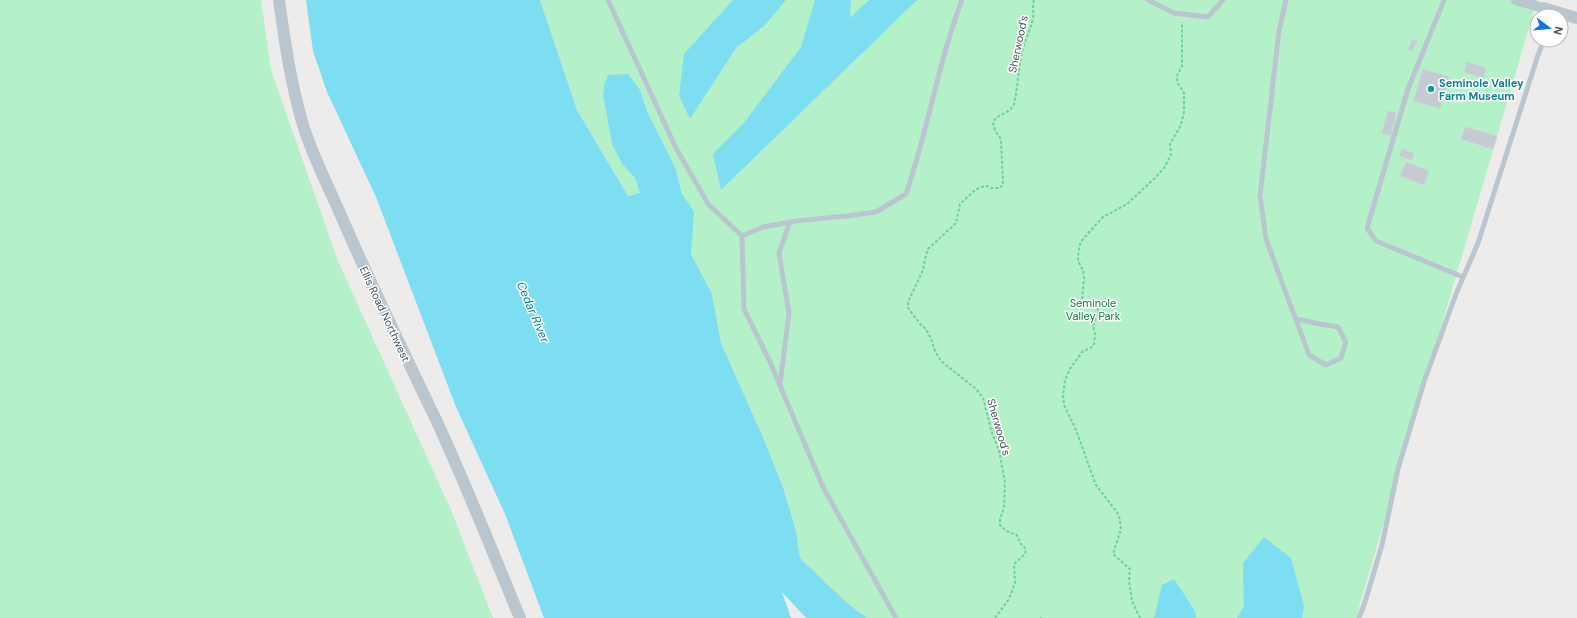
<svg xmlns="http://www.w3.org/2000/svg" width="1577" height="618" font-family="'DM Sans',sans-serif">
<style>
.green{fill:#b4f1c9}
.water{fill:#7edef1}
.building{fill:#c6cad2;stroke:#ced1d7}
.lines{fill:none;stroke-linecap:round;stroke-linejoin:round}
.path{stroke:#6bd09a;stroke-width:2;stroke-dasharray:3 2;stroke-linecap:butt}
.service{stroke:#bac6cf;stroke-width:5}
.minor{stroke:#bac6cf;stroke-width:10}
.tertiary{stroke:#bac6cf;stroke-width:12}
.culture-dot{fill:#0f9aa8;stroke:#fff;stroke-width:1.5}
.labels{text-anchor:middle;stroke-width:3;stroke-linejoin:round;paint-order:stroke}
.street-label{font-size:11px;fill:#424f59;stroke:#fff}
.culture-label{font-size:11px;font-weight:bold;fill:#0d838f;stroke:#fff;text-anchor:start}
.park-label{font-size:11px;fill:#107d42;stroke:#fff}
.water-label{font-size:12px;font-style:italic;fill:#057c94;stroke:#fff}
</style>
<rect width="100%" height="100%" fill="#eeebeb"/>
<!-- green -->
<g class="green">
<path d="M0,0h261l10,70 67,191 113,249 42,108h-493z"/>
<path d="M540,0h997l-181,618h-489l-20,-15 -47,-45 -4,-27 -12,-41 -22,-55 -41,-92 -9,-49 -21,-40 2,-43 -11,-17 -6,-25 -29,-58 -7,-21 -36,-5 -1,10 9,49 10,20 13,14 5,16 -12,2 -51,-86z"/>
</g>
<!-- water -->
<g class="water">
<path d="M306,0h234l37,110 51,86 12,-3 -5,-15 -13,-14 -10,-20 -9,-49 1,-10 4,-10 20,-1 12,16 7,21 29,58 6,25 12,17 -3,43 21,40 9,49 41,92 22,55 12,41 4,27 47,45 20,15h-61l-24,-26 9,26h-247l-39,-104 -49,-107 -80,-210 -49,-105 -14,-41z"/>
<path d="M733,0h53l-22,26 -28,22 -46,71 -11,-23 5,-42z"/>
<path d="M815,0h36l-1,18 19,-18h48l-196,190 -8,-36 30,-30 58,-77z"/>
<path d="M1264,537l27,21 13,48 -2,12h-65l7,-12 -1,-43z"/>
<path d="M1174,579l21,32 1,7h-42l8,-33z"/>
</g>
<!-- building -->
<g class="building">
<path d="M1413,39l4,2 -5,10 -4,-2z"/>
<path d="M1467,62l19,6 -3,10 -19,-6z"/>
<path d="M1423,69l26,8 -9,31 -26,-7z"/>
<path d="M1388,111l8,2 -5,22 -9,-2z"/>
<path d="M1465,127l32,9 -4,13 -32,-10z"/>
<path d="M1402,149l12,4 -2,7 -12,-4z"/>
<path d="M1406,162l23,9 -5,14 -24,-9z"/>
</g>
<g class="lines">
<!-- path -->
<g class="path">
<path d="M995,618l14,-19 6,-16 -1,-19 11,-10 1,-5 -6,-6 -3,-8 -11,-4 -6,-6v-6l4,-11 1,-25 -6,-33 -7,-17 -9,-35 -7,-9 -35,-28 -6,-10 -4,-12 -5,-10 -5,-4 -13,-17v-6l15,-32 2,-11 3,-10 28,-26 4,-19 15,-14 6,-3 7,-1 3,2h9l3,-4 -2,-44c-1,-5 -5,-6 -6,-10 -8,-16 15,-14 19,-26 4,-17 4,-34 8,-51 2,-12 9,-23 11,-35 1,-6 -1,-12 1,-18"/>
<path d="M1040,618h2"/>
<path d="M1140,618l-8,-17 -3,-20 1,-12 -17,-15 8,-25 -2,-14 -23,-30 -20,-55 -12,-25 -1,-10 2,-15 5,-11 12,-17 9,-4 3,-4 1,-10 -2,-8 7,-24h-5l-3,2 -6,-1 -4,-3 2,-22 -1,-8 -5,-9v-5l2,-12 3,-5 20,-22 24,-13 28,-26 9,-10 7,-13 -1,-11 11,-19 3,-13v-19l-7,-11v-6l5,-10v-44"/>
</g>
<!-- service -->
<g class="service">
<path d="M608,0l67,146 33,58 34,32 2,73 26,53 53,125 73,131"/>
<path d="M1148,0l26,13 34,4 15,-17"/>
<path d="M1286,0l-7,31 -19,165 6,43 43,116 17,10 15,-7 5,-16 -8,-15 -18,-3 -24,-5"/>
<path d="M1444,0l-36,89 -41,139 9,13 87,36"/>
<path d="M742,236l21,-9 33,-6 50,-5 30,-4 30,-18c22,-64 32,-131 56,-194"/>
<path d="M780,384l9,-71 -10,-60 11,-31"/>
<path d="M1359,618l6,-16 17,-57 16,-76 26,-87 32,-88 22,-51 60,-188 6,-15"/>
</g>
<!-- minor -->
<path class="minor" d="M1516,0l27,8"/>
<!-- tertiary -->
<g class="tertiary">
<path d="M279,0c6,43 12,86 25,128 9,28 23,56 35,83 31,72 65,142 99,213 29,63 55,129 82,194"/>
<path d="M1543,8l34,10"/>
</g>
</g>
<!-- markers -->
<circle class="culture-dot" cx="1431" cy="89" r="4"/>
<g class="labels">
<!-- street labels -->
<g class="street-label">
<text transform="translate(1018 44) rotate(-78)" y="4">Sherwood's</text>
<text transform="translate(385 314) rotate(65)" y="4">Ellis Road Northwest</text>
<text transform="translate(999 427) rotate(74)" y="4">Sherwood's</text>
</g>
<!-- culture labels -->
<g class="culture-label">
<text x="1439" y="87">Seminole Valley<tspan x="1439" dy="13">Farm Museum</tspan></text>
</g>
<!-- park labels -->
<g class="park-label">
<text x="1093" y="307">Seminole<tspan x="1093" dy="13">Valley Park</tspan></text>
</g>
<!-- water labels -->
<g class="water-label">
<text transform="translate(533 312) rotate(67)" y="4">Cedar River</text>
</g>
</g>
<!-- north arrow -->
<g transform="translate(1549 28) rotate(106)"><circle r="19" fill="#ffffff" stroke="#b3b9bd"/>
<path d="M0-3L7 15L0 10L-7 15Z" fill="#0e75e5"/>
<text y="-6" font-size="11" font-weight="bold" text-anchor="middle" fill="#424f59">N</text>
</g>
</svg>
